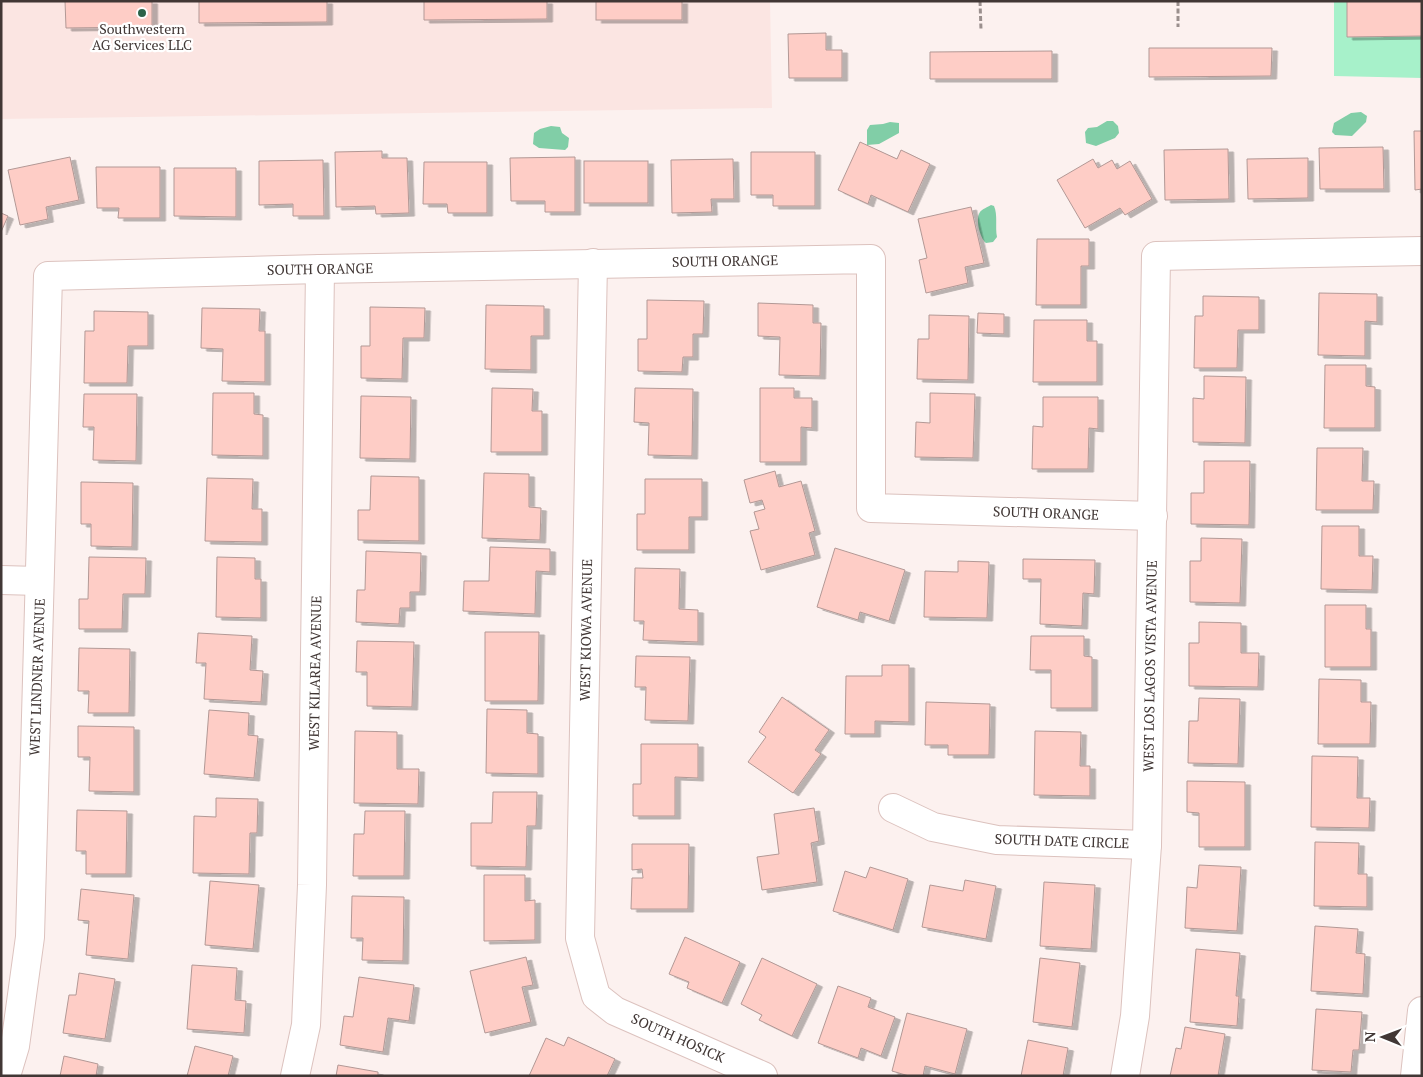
<svg xmlns="http://www.w3.org/2000/svg" width="1423" height="1077" font-family="'PT Serif',serif">
<style>
.built{fill:#fbe5e2}
.green{fill:#a7f1ca}
.water{fill:#81cea7}
.building{fill:#fecdc6;stroke:#b29895;filter:url(#shadow)}
.lines{fill:none;stroke-linecap:round;stroke-linejoin:round}
.minor-casing{stroke:#dcc2be;stroke-width:30}
.path{stroke:#9a8f8d;stroke-width:3;stroke-dasharray:5 2.5;stroke-linecap:butt}
.minor{stroke:#fff;stroke-width:28}
.poi-dot{fill:#2c6349;stroke:#fff;stroke-width:2}
.labels{text-anchor:middle;stroke-width:4.5;stroke-linejoin:round;paint-order:stroke}
.poi-label{font-size:14px;fill:#413735;stroke:#fff}
.street-label{font-size:14px;fill:#413735;stroke:#fff}
</style>
<defs>
<filter id="shadow"><feDropShadow dx="5.5" dy="3" stdDeviation="0" flood-color="#0004"/></filter>
</defs>
<rect width="100%" height="100%" fill="#fcf1ef"/>
<!-- built -->
<path class="built" d="M1,1h769l2,107 -771,11z"/>
<!-- green -->
<path class="green" d="M1334,1h13v36l75,-1v42l-88,-2z"/>
<!-- water -->
<g class="water">
<path d="M1361,112l6,4 -1,6 -14,14 -17,-1 -3,-3 2,-9 17,-10z"/>
<path d="M1107,121h6l5,5 1,7 -4,5 -19,8 -10,-3 -1,-11 3,-4 9,-1z"/>
<path d="M890,122l9,1v10l-20,11 -12,1v-15l3,-5 13,-1z"/>
<path d="M551,126l9,1 2,6 7,5 -1,9 -3,3 -26,-2 -6,-4 1,-11 6,-4z"/>
<path d="M991,205l3,1c4,9 1,21 3,31l-4,5 -7,1c-6,-5 -11,-24 -6,-31 2,-3 8,-5 11,-7z"/>
</g>
<!-- building -->
<g class="building">
<path d="M65,1h87v26l-86,1z"/>
<path d="M199,1h128v21l-128,1z"/>
<path d="M424,1h123v18l-123,1z"/>
<rect x="596" y="1" width="86" height="19"/>
<path d="M1347,1h75v35l-75,1z"/>
<path d="M826,33v17h16v28h-53l-1,-44z"/>
<path d="M1149,48h123l-1,28 -122,1z"/>
<path d="M1052,51v28h-122v-27z"/>
<path d="M1414,131h8v58l-7,1z"/>
<path d="M860,142l37,17 4,-9 29,14 -22,48 -37,-17 -3,9 -30,-14z"/>
<path d="M1383,147l1,42h-64l-1,-41z"/>
<path d="M1228,149l1,50 -64,1 -1,-50z"/>
<path d="M382,151v7h25l2,55 -33,1 -1,-8 -39,1 -1,-55z"/>
<path d="M751,152h64v54h-42v-11h-22z"/>
<path d="M70,157l9,43 -33,7 2,12 -28,6 -12,-55z"/>
<path d="M575,157v55h-30v-11h-34l-1,-43z"/>
<path d="M1308,158v40l-60,1 -1,-40z"/>
<path d="M733,159l1,40h-23l1,13 -40,1 -1,-53z"/>
<path d="M1093,159l5,9 14,-8 5,9 13,-8 22,38 -27,16 -5,-7 -35,20 -28,-48z"/>
<path d="M323,160l1,56h-31v-12l-34,1v-44z"/>
<rect x="584" y="161" width="64" height="42"/>
<path d="M424,162h63v51h-39l-1,-9h-24z"/>
<path d="M96,167h64v51h-42l1,-10h-22z"/>
<path d="M174,168h62v49l-62,-1z"/>
<path d="M971,207l13,56 -19,4 3,16 -42,10 -7,-33 8,-2 -9,-39z"/>
<path d="M1,213l7,3 -7,16z"/>
<path d="M1037,239h52v27h-8v39h-45z"/>
<path d="M1319,293l58,1v28l-12,-1v35l-47,-1z"/>
<path d="M1203,296l56,1v33h-21l-1,38h-43l1,-52h8z"/>
<path d="M647,300l57,1 -1,33h-10v23h-10l-1,15 -44,-1v-32h9z"/>
<path d="M758,303l55,2v18h8l-1,53 -41,-1 1,-38 -22,-1z"/>
<path d="M486,305l58,1v30h-13v34l-46,-1z"/>
<path d="M370,307l55,1 -1,30h-21l-1,41 -41,-1v-32h9z"/>
<path d="M202,308l58,1 -1,22h6v51l-43,-1 1,-32 -22,-1z"/>
<path d="M94,311l54,1v34h-20l-1,37h-43l1,-52h9z"/>
<path d="M978,313l26,1v20l-27,-1z"/>
<path d="M929,315l40,1 -1,64 -51,-1 1,-40h11z"/>
<path d="M1034,320h53v21h10v41h-64z"/>
<path d="M1325,365h41v21l9,1v41h-51z"/>
<path d="M1204,376l42,1 -1,66 -52,-1v-44l11,1z"/>
<path d="M492,388l41,1 -1,22h10v41h-51z"/>
<path d="M635,388l58,1 -1,67 -44,-1 1,-32 -15,-1z"/>
<path d="M760,388h34v10h18v30l-11,-1v35h-41z"/>
<path d="M213,393h41v21l9,1v41l-51,-1z"/>
<path d="M930,393l45,1 -2,64 -58,-1 1,-35 14,1z"/>
<path d="M84,394h53l-1,67 -43,-1 1,-33h-11z"/>
<path d="M361,396l50,1 -1,62 -50,-1z"/>
<path d="M1043,397h55v32l-9,-1 -1,41h-56l1,-43 10,1z"/>
<path d="M1317,448h46l-1,33h12l-1,29h-57z"/>
<path d="M1204,461h46l-1,64 -58,-1v-31h13z"/>
<path d="M775,471l4,16 22,-6 14,50 -6,2 6,22 -54,15 -11,-39 9,-2 -5,-17 11,-3 -3,-9 -12,3 -6,-23z"/>
<path d="M484,473l45,1v33l12,1 -1,32 -58,-2z"/>
<path d="M371,476l48,1v64l-61,-1v-30h12z"/>
<path d="M207,478l46,1 -1,30h10v33l-57,-1z"/>
<path d="M645,479h57v38h-13v33h-52v-36h8z"/>
<path d="M81,482l52,1 -1,64 -41,-1v-22h-10z"/>
<path d="M1322,526h37v30h14l-1,34 -51,-1z"/>
<path d="M1201,538l41,1 -2,64 -50,-1v-41h11z"/>
<path d="M490,547l60,2v23l-14,-1 -1,43 -72,-3 1,-30h25z"/>
<path d="M835,548l70,22 -16,51 -29,-9 -2,8 -41,-13z"/>
<path d="M366,551l55,2 -1,39h-10v16h-10l-1,16 -43,-2 1,-32h8z"/>
<path d="M89,557l57,1 -1,36h-22l-1,35h-43v-30h9z"/>
<path d="M217,557l38,1v21h6v39l-45,-1z"/>
<path d="M1023,559l72,1 -1,34 -11,-1 -1,33 -42,-2 1,-45h-18z"/>
<path d="M958,561l31,1 -2,56 -63,-1 1,-46 33,1z"/>
<path d="M635,568l45,1 -1,40 19,1v32l-55,-2 1,-19h-10z"/>
<path d="M1325,605h41v24h5v38h-46z"/>
<path d="M1199,622l42,1v30h18l-1,34 -69,-1v-43h10z"/>
<path d="M485,632h54l-1,69h-53z"/>
<path d="M198,633l54,3 -2,34 13,1 -2,31 -57,-3 2,-36h-10z"/>
<path d="M1031,636h53v20l8,1v51h-41v-38h-21z"/>
<path d="M357,641l57,1 -2,65 -45,-1v-34h-11z"/>
<path d="M79,648l51,1 -1,64h-41l1,-22h-11z"/>
<path d="M636,656l54,1 -2,64 -43,-1 1,-33h-11z"/>
<path d="M882,665h27v57l-34,-1v13h-30l1,-58h36z"/>
<path d="M1319,679l42,1v22h10l-1,42h-52z"/>
<path d="M782,697l47,33 -14,20 6,4 -28,39 -45,-31 18,-25 -7,-5z"/>
<path d="M1199,698l41,1 -2,65 -50,-1 1,-42h9z"/>
<path d="M926,702l64,2 -1,51h-41v-10h-23z"/>
<path d="M487,709l40,1v23l11,1v40l-52,-1z"/>
<path d="M209,710l40,3 -1,22 10,1 -4,42 -50,-4z"/>
<path d="M78,726l56,1v65l-45,-1 1,-34h-12z"/>
<path d="M355,731l42,1v37h22l-1,35 -64,-1z"/>
<path d="M1035,731l46,1 -1,34h10v30l-56,-1z"/>
<path d="M641,744h57v34l-23,-1v39h-42v-32h8z"/>
<path d="M1312,756l46,1 -1,41h13l-1,30 -58,-1z"/>
<path d="M1187,781l58,1v65h-46v-34l-12,-1z"/>
<path d="M493,792h44l-1,34h-9l-1,41 -55,-1v-43h21z"/>
<path d="M216,798l42,1 -1,34h-7l-1,41 -56,-1 1,-57 22,1z"/>
<path d="M814,808l5,33 -8,2 6,39 -55,8 -5,-33 22,-3 -5,-40z"/>
<path d="M77,810l50,1 -1,63h-40v-23h-10z"/>
<path d="M365,811h40l-1,65h-51l1,-42h10z"/>
<path d="M1315,842l44,1 -1,31h9v33l-53,-1z"/>
<path d="M632,844h57l-1,65h-57l1,-31h11l-1,-9 -10,1z"/>
<path d="M1199,865l42,2 -4,64 -52,-3 2,-41 10,1z"/>
<path d="M870,867l38,12 -15,51 -60,-19 12,-40 21,7z"/>
<path d="M484,875h41v26l10,-1v40l-51,1z"/>
<path d="M965,880l31,6 -10,53 -64,-12 8,-42 33,6z"/>
<path d="M210,881l49,4 -6,64 -48,-4z"/>
<path d="M1044,882l51,3 -4,64 -51,-3z"/>
<path d="M81,889l53,6 -6,64 -42,-4 3,-34 -11,-1z"/>
<path d="M352,896l52,1 -1,64 -41,-1 1,-22h-12z"/>
<path d="M1315,926l43,3 -2,24 9,1 -2,40 -52,-3z"/>
<path d="M685,937l55,25 -18,41 -35,-15 2,-6 -20,-8z"/>
<path d="M1196,949l44,4 -4,43h3l-2,30 -47,-4z"/>
<path d="M526,957l7,28 -11,2 9,35 -46,11 -15,-62z"/>
<path d="M762,958l55,26 -25,52 -33,-16 3,-5 -21,-11z"/>
<path d="M1040,958l40,5 -8,64 -39,-5z"/>
<path d="M192,965l45,3 -2,32 11,1 -2,32 -57,-4z"/>
<path d="M79,973l36,6 -10,60 -42,-6 6,-38h7z"/>
<path d="M359,977l55,8 -5,36 -21,-3 -5,34 -43,-7 4,-29 9,1z"/>
<path d="M838,986l33,12 -3,9 27,10 -14,39 -20,-8 -3,10 -40,-15z"/>
<path d="M1316,1009l46,3 -3,38h-6l-2,22 -39,-2z"/>
<path d="M907,1013l60,16 -12,45 -30,-8 -2,10h-14l-17,-5z"/>
<path d="M1185,1027l40,7 -7,42h-48l6,-28 5,1z"/>
<path d="M568,1037l47,22 -8,17h-78l17,-38 18,8z"/>
<path d="M1028,1040l40,8 -5,28h-42z"/>
<path d="M195,1046l38,10 -5,20h-41z"/>
<path d="M64,1056l34,8 -2,12h-36z"/>
<path d="M338,1065l40,7v4h-42z"/>
</g>
<g class="lines">
<!-- minor casing -->
<g class="minor-casing">
<g id="minor">
<path d="M593,263l-13,675 16,58 19,15 148,65"/>
<path d="M1,580l38,1"/>
<path d="M893,808l40,19 64,13 150,5"/>
<path d="M6,1076l9,-30 15,-109 18,-661 272,-7 551,-10v249l282,8"/>
<path d="M295,1076l11,-51 6,-140 8,-616"/>
<path d="M1125,1076l10,-60 12,-171 9,-589 266,-5"/>
<path d="M1415,1076l7,-65"/>
</g>
</g>
<!-- path -->
<g class="path">
<path d="M980,1l1,29"/>
<path d="M1178,1v26"/>
</g>
<!-- minor -->
<use href="#minor" class="minor"/>
</g>
<!-- markers -->
<circle class="poi-dot" cx="142" cy="13" r="5"/>
<g class="labels">
<!-- poi labels -->
<g class="poi-label">
<text x="142" y="34">Southwestern<tspan x="142" dy="16">AG Services LLC</tspan></text>
</g>
<!-- street labels -->
<g class="street-label">
<text transform="translate(725 261) rotate(-1)" y="5">SOUTH ORANGE</text>
<text transform="translate(320 269) rotate(-1)" y="5">SOUTH ORANGE</text>
<text transform="translate(1046 513) rotate(2)" y="5">SOUTH ORANGE</text>
<text transform="translate(586 630) rotate(-89)" y="5">WEST KIOWA AVENUE</text>
<text transform="translate(1150 666) rotate(-89)" y="5">WEST LOS LAGOS VISTA AVENUE</text>
<text transform="translate(315 673) rotate(-89)" y="5">WEST KILAREA AVENUE</text>
<text transform="translate(37 677) rotate(-88)" y="5">WEST LINDNER AVENUE</text>
<text transform="translate(1062 841) rotate(2)" y="5">SOUTH DATE CIRCLE</text>
<text transform="translate(678 1038) rotate(24)" y="5">SOUTH HOSICK</text>
</g>
</g>
<!-- border -->
<rect width="1423" height="1077" fill="none" stroke="#413735" stroke-width="5"/>
<!-- north arrow -->
<g transform="translate(1383 1037) rotate(271)" stroke="#ffffff" stroke-width="4" paint-order="stroke">
<path d="M0-4L9 19L0 12L-9 19Z" fill="#413735"/>
<text y="-8" font-size="14" font-weight="bold" text-anchor="middle" fill="#413735">N</text>
</g>
</svg>
